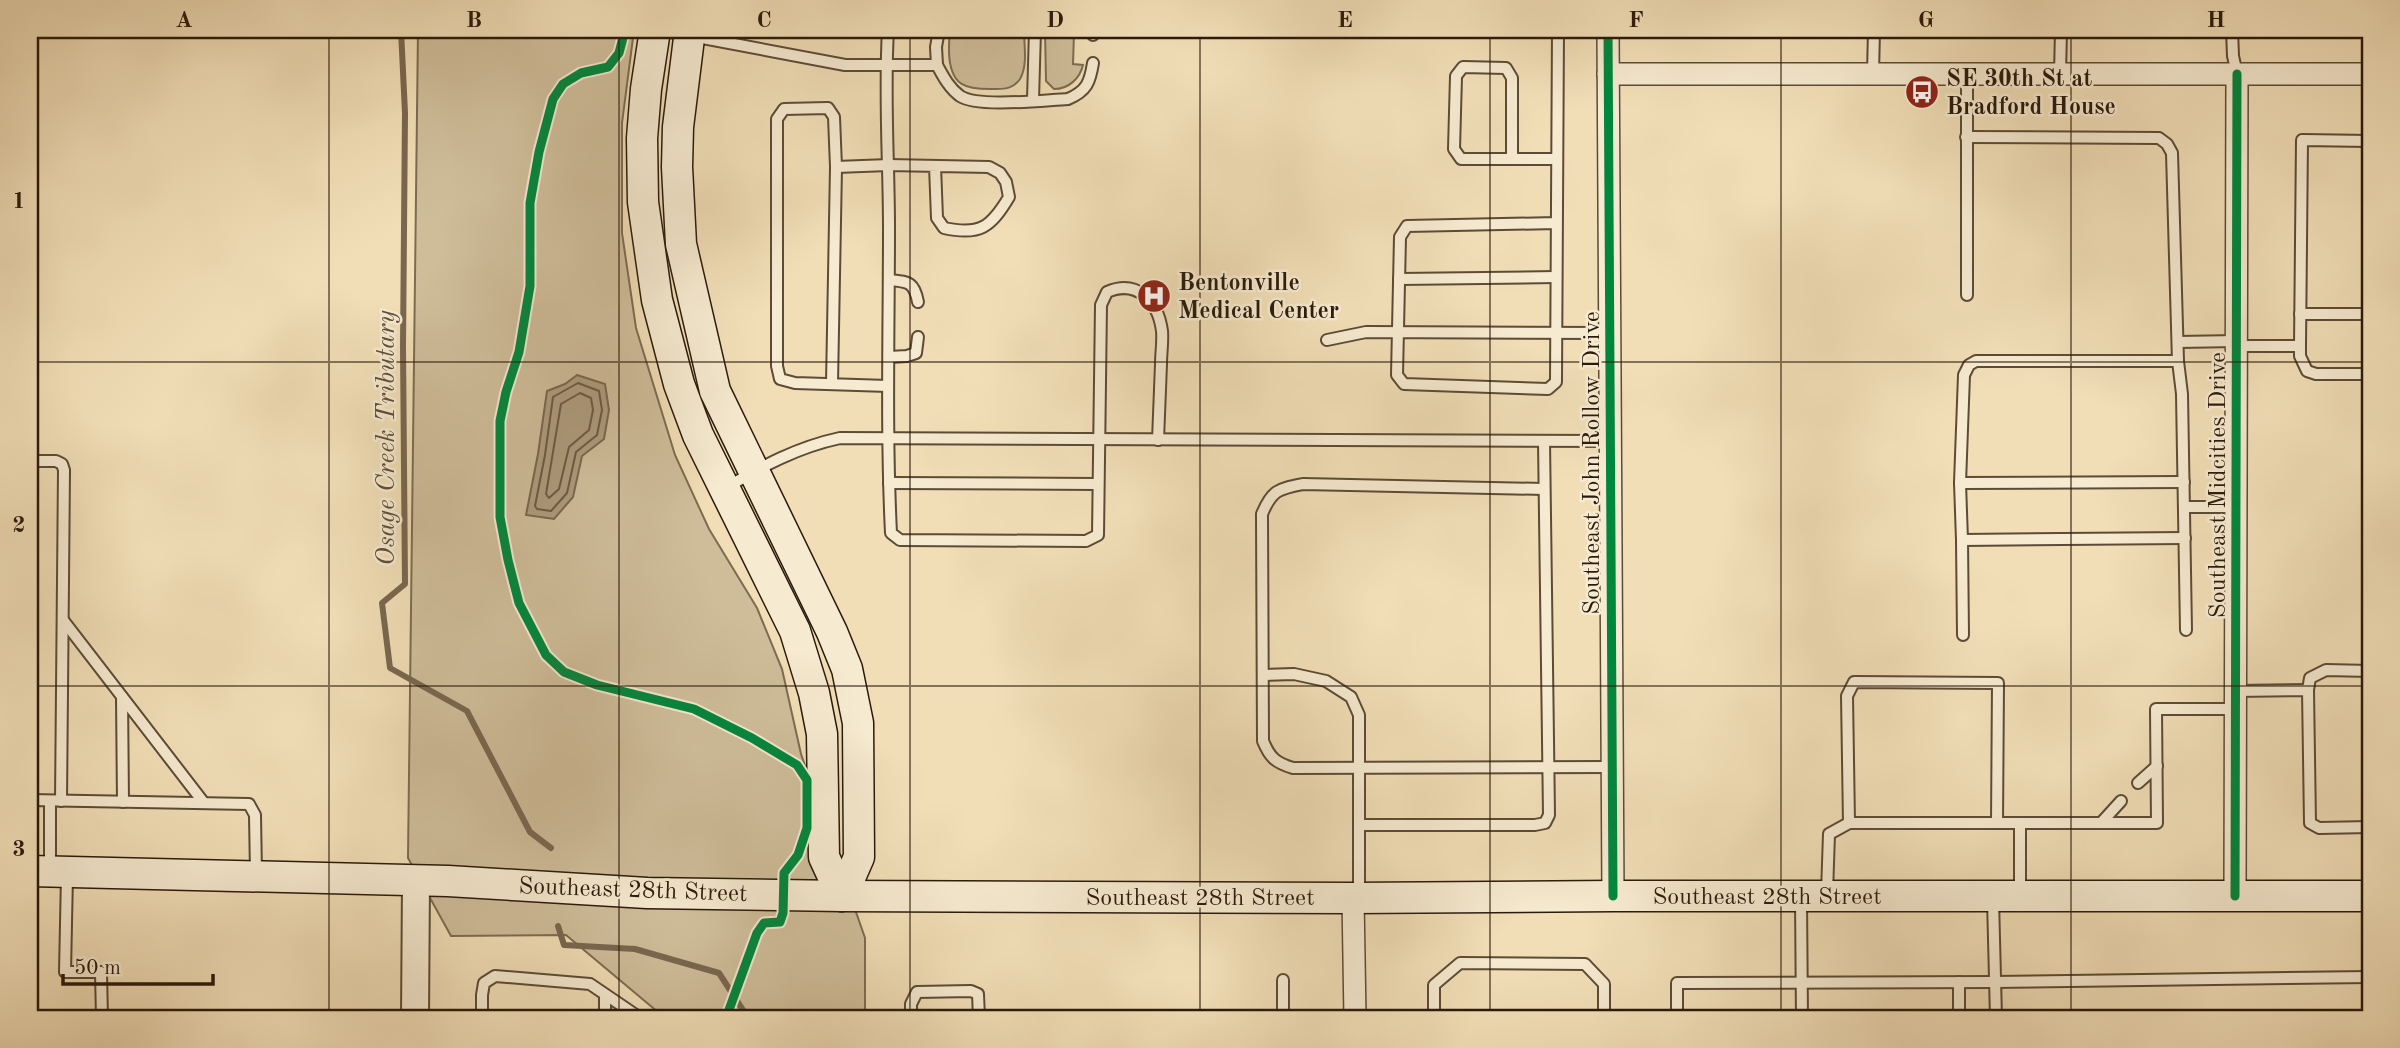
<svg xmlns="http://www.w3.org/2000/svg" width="2400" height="1048" font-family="'Old Standard TT',serif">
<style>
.green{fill:#cfbd9a;stroke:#7c6c52;stroke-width:2}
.water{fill:#ad9b7d;stroke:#79674f;stroke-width:2}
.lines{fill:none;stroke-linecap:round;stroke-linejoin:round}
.shore{stroke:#6c5a44;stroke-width:2}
.stream{stroke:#79674f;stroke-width:6}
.service-casing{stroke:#5c4b36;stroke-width:14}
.minor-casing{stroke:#5c4b36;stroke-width:24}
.tertiary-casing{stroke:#5c4b36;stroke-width:30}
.secondary-casing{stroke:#2a1a0b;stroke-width:33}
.service{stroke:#f6ead0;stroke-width:10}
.minor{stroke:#f6ead0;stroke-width:21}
.tertiary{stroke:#f6ead0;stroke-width:26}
.secondary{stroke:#f6ead0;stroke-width:30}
.cycleway-casing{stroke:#f6ead0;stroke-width:13}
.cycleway{stroke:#00873e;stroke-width:9}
.grid{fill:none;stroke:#2a1a0b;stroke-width:2;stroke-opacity:0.55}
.labels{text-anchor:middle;stroke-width:5;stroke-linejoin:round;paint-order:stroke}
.poi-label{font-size:24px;font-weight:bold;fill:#2a1a0b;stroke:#f6ead0;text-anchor:start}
.street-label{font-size:24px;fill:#2a1a0b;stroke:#f6ead0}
.water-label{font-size:26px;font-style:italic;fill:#5e4e39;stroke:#f6ead0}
.neatline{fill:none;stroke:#2a1a0b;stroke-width:2.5}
.grid-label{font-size:23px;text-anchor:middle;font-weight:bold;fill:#2a1a0b}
</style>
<rect width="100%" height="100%" fill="#f1deb7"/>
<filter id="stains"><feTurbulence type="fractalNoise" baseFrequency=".00286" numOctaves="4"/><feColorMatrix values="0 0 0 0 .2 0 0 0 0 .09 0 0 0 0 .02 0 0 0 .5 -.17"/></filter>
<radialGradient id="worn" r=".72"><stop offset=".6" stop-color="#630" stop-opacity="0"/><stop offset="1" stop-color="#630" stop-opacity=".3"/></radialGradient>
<!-- green -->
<g class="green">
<path d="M418,30h216l-12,93v110l14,95 39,127 34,74 48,79 25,61 19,85 64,184v80h-200l-99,-83 -115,1 -43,-78z"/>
<path d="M950,30h74c0,15 4,35 -4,49 -6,9 -14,10 -24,10 -31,1 -46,-3 -47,-37 0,-8 0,-15 1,-22z"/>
<path d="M1045,30h36l1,3h-8l-1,31 10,1c-3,13 -14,24 -29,24l-8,-8z"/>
</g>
<!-- water -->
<path class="water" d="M577,375l28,9 4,26 -5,29 -22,17 -9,41 -19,22 -28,-4 12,-61 9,-63 18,-7z"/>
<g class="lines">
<!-- shore -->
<g class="shore">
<path d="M578,383l21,8 3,19 -5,25 -21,17 -9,41 -16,18 -14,-2 -2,-3 10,-51 8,-58z"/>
<path d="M580,393l11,5 2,12 -4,20 -20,17 -10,42 -10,9 -3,-4 15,-90z"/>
</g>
<!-- stream -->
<g class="stream">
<path d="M401,30l4,83 -2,234 2,237 -23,19 8,65 77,43 63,121 21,16"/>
<path d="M558,926l6,19 71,4 84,24 29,45"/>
</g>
<!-- service casing -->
<g class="service-casing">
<g id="service">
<path d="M660,30l185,35h92c6,11 12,23 23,31 18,12 84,4 108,3 19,-8 22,-17 25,-36"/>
<path d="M888,30c-4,66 1,132 1,198 0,102 -3,203 2,305l9,7 186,1 12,-6 3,-230 6,-13c30,-13 51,9 55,39 1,10 -1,22 -1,33 -1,25 -2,50 -3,76"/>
<path d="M1093,30v5"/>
<path d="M2232,30l1,26 4,18"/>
<path d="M937,65l-1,-18 3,-17"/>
<path d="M1873,74l1,-44"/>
<path d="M1967,74v221"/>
<path d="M2060,74l1,-44"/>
<path d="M1033,100l2,-70"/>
<path d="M1966,137l193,1 8,6 5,9 6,208 4,33 4,236"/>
<path d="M1512,159v-81l-6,-10 -43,-1 -7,9 -2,73 7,10h96"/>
<path d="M836,167l53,-2 100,2 11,6 6,9 3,15c-18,30 -29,39 -65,31l-7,-10 -2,-52"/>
<path d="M1556,223l-149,3 -7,11 -3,138 7,9 144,5 8,-7 2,-352"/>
<path d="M1399,279l157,-2"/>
<path d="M889,280c19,2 25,1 29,22"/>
<path d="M2300,314h70"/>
<path d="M1327,340l39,-8 243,1"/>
<path d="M2178,342l59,-1"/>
<path d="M2237,346h63l2,-206 68,1"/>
<path d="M2300,346v10l7,15 9,3h54"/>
<path d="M889,357l18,-1 9,-3 2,-16"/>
<path d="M832,384l4,-217 -2,-50 -6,-9 -44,1 -7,10v247l3,13 15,4 93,3"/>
<path d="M30,461h26l6,3 2,6 -3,331"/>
<path d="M889,483l209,1"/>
<path d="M1960,483l4,-108 5,-10 7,-4h202"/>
<path d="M726,488c36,-22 72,-41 114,-50l770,3"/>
<path d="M1544,489l-241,-5c-25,5 -31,6 -41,30l1,227c7,17 13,22 30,27l319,-1"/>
<path d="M2184,507h52"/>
<path d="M1962,540l-2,-57 224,-1"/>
<path d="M63,620l141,183"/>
<path d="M1963,635l-1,-95 223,-2"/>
<path d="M1263,675l31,-1 32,7 25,16 8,18v110"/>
<path d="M2308,690l2,-12 16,-8 44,1"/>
<path d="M2236,691l72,-1 2,133 9,5 51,-1"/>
<path d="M122,697l1,105"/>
<path d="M2138,783l19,-17"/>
<path d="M30,800l219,4 6,11 1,59"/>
<path d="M50,801v68"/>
<path d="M1849,823l-2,-127 7,-14 144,1 -1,140"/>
<path d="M2020,823h137l-1,-114h80"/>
<path d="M2101,823l20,-22"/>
<path d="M67,875l-2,97h36l1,46"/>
<path d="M1827,893l2,-59 20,-11h171v70"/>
<path d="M1359,897v-72h176l10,-2 4,-8 -5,-374"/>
<path d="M1801,899l1,119"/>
<path d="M1993,899l3,119"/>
<path d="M482,1018v-23l2,-12 11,-7 95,8 50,34"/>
<path d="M605,1018v-23"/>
<path d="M911,1018v-14l6,-12 54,-1 7,3 1,24"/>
<path d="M1283,1018v-38"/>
<path d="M1434,1018v-33l26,-22 125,1 19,20v34"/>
<path d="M1677,1018v-35l318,-1 375,-5"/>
<path d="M1959,1018v-36"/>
</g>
</g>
<!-- minor casing -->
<g class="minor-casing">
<g id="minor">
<path d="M1608,30l5,866"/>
<path d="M1608,74h762"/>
<path d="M2235,896l2,-822"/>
<path d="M1353,898l2,120"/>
</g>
</g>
<!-- tertiary casing -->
<g class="tertiary-casing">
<path id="tertiary" d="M415,1018l1,-137"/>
</g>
<!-- secondary casing -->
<g class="secondary-casing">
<g id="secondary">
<path d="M655,30l-9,59 -4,49 1,64 14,98 22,84 19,51 97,196 19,62 8,41 2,123 18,39"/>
<path d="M690,30l-12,97 -1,40 4,77 34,147 117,241 15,37 11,54 1,134 -17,39"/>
<path d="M30,871l418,10 199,12 195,3 511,2 260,-2h757"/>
</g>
</g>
<!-- service -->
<use href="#service" class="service"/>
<!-- minor -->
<use href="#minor" class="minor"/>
<!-- tertiary -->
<use href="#tertiary" class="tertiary"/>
<!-- secondary -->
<use href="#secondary" class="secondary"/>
<!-- cycleway casing -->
<g class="cycleway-casing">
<g id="cycleway">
<path d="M625,30l-6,23 -11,14 -27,6 -18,11 -10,15 -14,53 -9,51v83l-11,66 -13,40 -6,29v96l8,43 11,43 27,52 18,17 33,13 97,24 58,29 45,27 10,15v48l-9,27 -14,18 -1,40 -3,9 -16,1 -7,10 -31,85"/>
<path d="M1608,30l5,866"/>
<path d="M2235,896l2,-822"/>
</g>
</g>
<!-- cycleway -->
<use href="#cycleway" class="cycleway"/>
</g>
<!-- grid -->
<path class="grid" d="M329,30v988M619,30v988M910,30v988M1200,30v988M1490,30v988M1781,30v988M2071,30v988M30,362h2340M30,686h2340"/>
<!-- icons -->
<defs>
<g id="bus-disc" transform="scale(1.75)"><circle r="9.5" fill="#8f2418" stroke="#f6ead0"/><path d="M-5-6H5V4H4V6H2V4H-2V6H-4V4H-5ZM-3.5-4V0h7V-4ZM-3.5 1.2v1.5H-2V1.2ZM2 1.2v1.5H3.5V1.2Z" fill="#fff"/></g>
<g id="hospital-disc" transform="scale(1.75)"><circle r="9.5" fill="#8f2418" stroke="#f6ead0"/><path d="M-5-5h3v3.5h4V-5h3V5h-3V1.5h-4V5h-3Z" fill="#fff"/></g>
</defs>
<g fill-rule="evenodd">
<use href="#bus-disc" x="1922" y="92"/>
<use href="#hospital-disc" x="1154" y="296"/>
</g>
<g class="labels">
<!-- poi labels -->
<g class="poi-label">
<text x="1946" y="86">SE 30th St at<tspan x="1946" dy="28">Bradford House</tspan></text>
<text x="1178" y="290">Bentonville<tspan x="1178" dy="28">Medical Center</tspan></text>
</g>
<!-- street labels -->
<g class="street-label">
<text transform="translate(1591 463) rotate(-90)" y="8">Southeast John Rollow Drive</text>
<text transform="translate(2217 485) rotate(-90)" y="8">Southeast Midcities Drive</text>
<text transform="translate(633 889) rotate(2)" y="8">Southeast 28th Street</text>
<text x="1767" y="904">Southeast 28th Street</text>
<text x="1200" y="905">Southeast 28th Street</text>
</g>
<!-- water labels -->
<g class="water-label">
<text transform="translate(385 438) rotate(-90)" y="9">Osage Creek Tributary</text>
</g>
</g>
<!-- margin -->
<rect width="2400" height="1048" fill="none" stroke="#f1deb7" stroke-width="77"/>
<!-- scale -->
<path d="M63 974v10h150v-10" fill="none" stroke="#2a1a0b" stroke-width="3.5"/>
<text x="74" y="974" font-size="21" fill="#2a1a0b" stroke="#f6ead0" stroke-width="5" paint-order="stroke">50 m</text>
<rect x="38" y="38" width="2324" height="972" class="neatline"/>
<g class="grid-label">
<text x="184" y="27">A</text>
<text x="474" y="27">B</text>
<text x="764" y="27">C</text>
<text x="1055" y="27">D</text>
<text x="1345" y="27">E</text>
<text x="1636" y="27">F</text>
<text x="1926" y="27">G</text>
<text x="2216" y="27">H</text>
<text x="19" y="208">1</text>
<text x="19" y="532">2</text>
<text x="19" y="856">3</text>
</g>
<rect width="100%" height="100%" filter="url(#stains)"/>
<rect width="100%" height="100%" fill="url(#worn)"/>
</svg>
